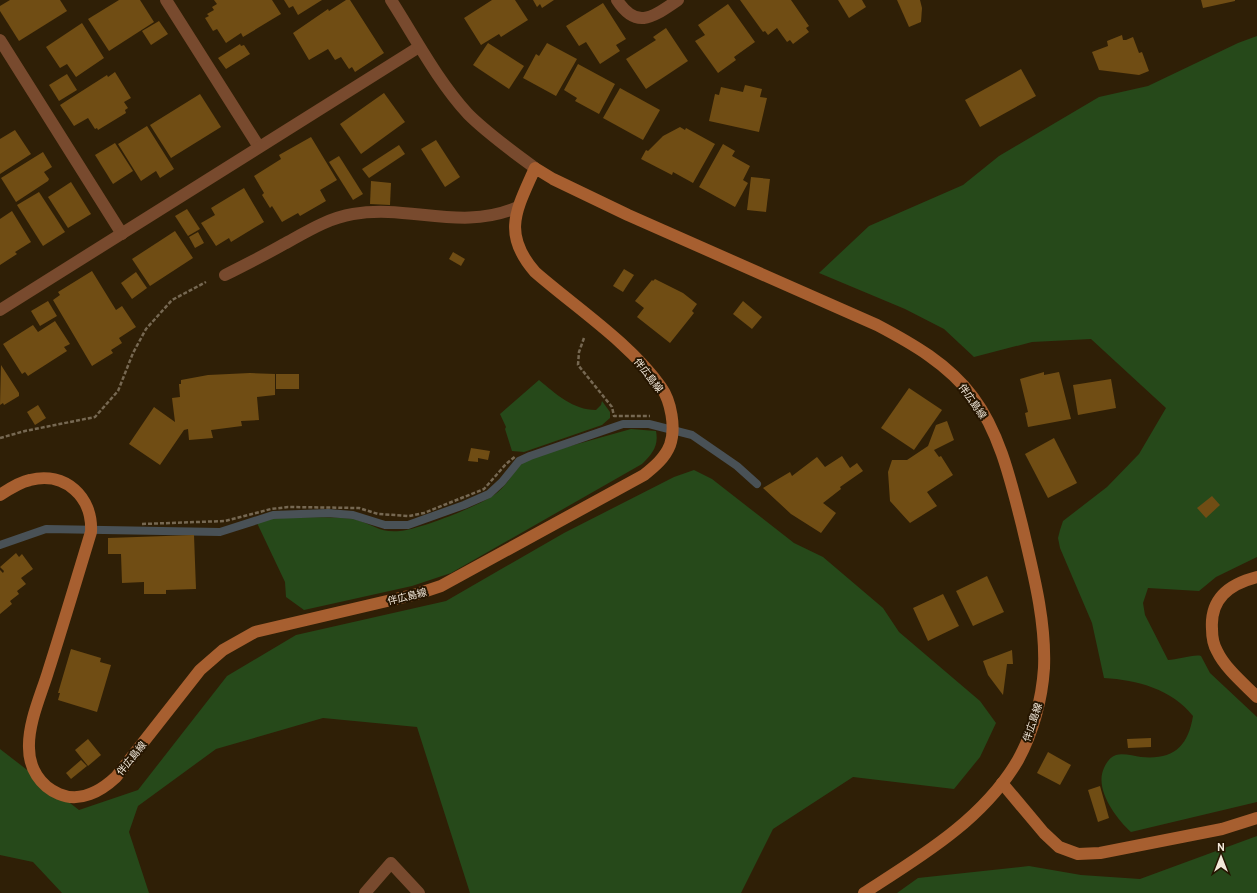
<svg xmlns="http://www.w3.org/2000/svg" width="1257" height="893" font-family="Overpass,'Noto Sans JP',sans-serif">
<style>
.green{fill:#26491a}
.lines{fill:none;stroke-linecap:round;stroke-linejoin:round}
.stream{stroke:#495156;stroke-width:8}
.building{fill:#704d14}
.path{stroke:#766852;stroke-width:2.5;stroke-dasharray:4 2;stroke-linecap:butt}
.minor{stroke:#784a2e;stroke-width:12}
.tertiary{stroke:#784a2e;stroke-width:12}
.secondary{stroke:#a75f30;stroke-width:12}
.labels{text-anchor:middle;stroke-width:4;stroke-linejoin:round;paint-order:stroke}
.street-label{font-size:10px;fill:#f3e9da;stroke:#251500}
</style>
<rect width="100%" height="100%" fill="#2f1f06"/>
<!-- green -->
<g class="green">
<path d="M1257,36v521l-41,20 -17,14 -51,-3 -5,15 2,12 23,45c9,0 26,-6 33,-4l9,17 47,44v85l-126,30c-15,-14 -37,-43 -27,-64 2,-5 6,-11 12,-13 7,-2 18,1 25,2 32,3 47,-10 52,-41 -21,-27 -56,-36 -89,-38l-12,-55 -32,-75 -2,-10 2,-8 3,-9 44,-34 32,-33 27,-46 -75,-69 -59,3 -58,15 -30,-28 -39,-20 -86,-36 50,-47 94,-41 36,-29 100,-59 49,-11 90,-43z"/>
<path d="M539,380c17,14 34,30 57,30l5,-5 1,-4 8,11v6l-8,7 -78,27 -12,-1 -7,-22 1,-2 -6,-13z"/>
<path d="M631,429l25,2c3,15 -4,23 -14,33l-191,109 -39,13 -108,24 -18,-13 -1,-15 -28,-59c5,-1 10,-4 15,-4 14,-2 73,-3 85,1 17,5 23,13 43,11 18,-1 85,-27 98,-39 14,-12 15,-24 33,-35z"/>
<path d="M694,470l18,9 82,64 29,14 60,51 16,24 81,69 16,22 -16,34 -26,32 -101,-12 -80,52 -32,64h-271l-53,-166 -94,-9 -107,31 -78,57 -9,26 20,61h-87l-29,-31 -33,-7v-106l79,61 59,-20 89,-114 69,-41 150,-34 118,-68 110,-56z"/>
<path d="M1257,836v57h-360l21,-15 111,-12 52,9 59,4z"/>
</g>
<g class="lines">
<!-- stream -->
<path class="stream" d="M0,545l46,-16 174,3 53,-17 55,-2 25,2 32,10h23l56,-20 25,-11 13,-12 17,-21 11,-5 93,-32h26l43,11 45,31 20,18"/>
</g>
<!-- building -->
<g class="building">
<path d="M10,0h50l7,11 -48,30 -19,-30v-5z"/>
<path d="M119,0h21l14,22 -45,29 -21,-32z"/>
<path d="M214,0h58l9,14 -38,23 -2,-4 -15,10 -9,-14 -4,2 -8,-13 4,-2 -2,-2 7,-4 -2,-3 5,-3z"/>
<path d="M284,0h38l-24,15 -5,-9 -4,2z"/>
<path d="M346,0h4l34,53 -29,19 -3,-5 -3,2 -8,-12 -6,3 -7,-11 -19,11 -16,-27 35,-24 1,2z"/>
<path d="M492,0h23l13,20 -27,17 -2,-3 -18,11 -17,-27z"/>
<path d="M533,0h21l-12,8 -2,-4 -3,3z"/>
<path d="M740,0h51l18,26 -3,2 3,4 -16,12 -3,-4 -3,2 -10,-14 -9,7 -3,-4 -2,1z"/>
<path d="M838,0h24l4,7 -17,11z"/>
<path d="M897,0h23l2,8 -1,14 -12,5z"/>
<path d="M1201,0h34v1l-32,7z"/>
<path d="M603,3l23,36 -10,6 4,6 -20,13 -14,-22 -7,4 -13,-20z"/>
<path d="M728,4l27,38 -21,15 2,3 -18,13 -23,-32 10,-6 -7,-10z"/>
<path d="M159,21l9,13 -17,11 -9,-14z"/>
<path d="M82,23l22,35 -28,19 -9,-13 -7,4 -14,-21z"/>
<path d="M666,28l22,33 -42,28 -20,-30 30,-19 -3,-3z"/>
<path d="M1122,35l1,5h3l7,-3 6,16 3,-1 7,19 -10,4 -40,-5 -7,-18 16,-6 -1,-5z"/>
<path d="M488,43l36,23 -15,23 -36,-24z"/>
<path d="M547,43l30,16 -21,37 -33,-18 13,-24 3,2z"/>
<path d="M240,44l1,2 3,-1 6,9 -24,15 -8,-11z"/>
<path d="M578,64l37,20 -16,30 -24,-13 2,-3 -13,-8z"/>
<path d="M1021,69l15,27 -56,31 -15,-27z"/>
<path d="M115,72l16,26 -7,4 4,6 -3,2 1,3 -28,17 -1,-2 -2,1 -7,-11 -14,8 -14,-21 47,-30 1,2z"/>
<path d="M67,74l10,16 -18,11 -10,-16z"/>
<path d="M745,85l17,4 -2,8 7,1 -8,34 -50,-11 6,-27 4,1 2,-8 22,5z"/>
<path d="M620,88l40,22 -17,30 -40,-22z"/>
<path d="M384,93l21,29 -44,32 -21,-30z"/>
<path d="M200,94l21,33 -50,31 -21,-33z"/>
<path d="M147,126l27,43 -14,9 -4,-7 -15,10 -23,-37z"/>
<path d="M680,127l5,3 1,-2 29,16 -22,39 -20,-11 -1,3 -31,-16 5,-9 2,1 15,-15z"/>
<path d="M15,130l16,24 -31,20v-35z"/>
<path d="M311,137l26,43 -17,10 6,11 -26,15 -2,-3 -16,9 -10,-16 -2,2 -8,-13 2,-2 -10,-17 27,-17 -2,-4z"/>
<path d="M436,140l24,37 -15,10 -24,-38z"/>
<path d="M115,143l18,28 -20,13 -18,-29z"/>
<path d="M723,144l12,7 -3,5 18,10 -7,14 5,3 -13,24 -36,-20z"/>
<path d="M399,145l6,9 -36,24 -7,-9z"/>
<path d="M43,152l9,15 -8,5 5,7 -1,2 -32,21 -15,-24z"/>
<path d="M339,156l24,38 -10,6 -24,-38z"/>
<path d="M751,177l19,2 -4,33 -19,-2z"/>
<path d="M371,181l20,2 -1,22 -20,-1z"/>
<path d="M71,182l20,32 -23,14 -20,-31z"/>
<path d="M244,188l20,34 -33,20 -2,-4 -13,8 -15,-23 14,-8 -4,-7z"/>
<path d="M39,192l26,40 -22,14 -26,-41z"/>
<path d="M187,209l13,20 -12,7 -13,-20z"/>
<path d="M12,211l19,31 -16,10 2,2 -17,11v-46z"/>
<path d="M175,231l18,27 -43,28 -18,-27z"/>
<path d="M198,232l6,11 -9,5 -6,-11z"/>
<path d="M453,252l12,7 -4,7 -12,-7z"/>
<path d="M624,269l10,6 -11,17 -10,-6z"/>
<path d="M92,271l24,39 6,-4 14,21 -17,11 3,5 -11,7 2,3 -21,13 -39,-66 7,-5 -2,-3z"/>
<path d="M136,272l11,16 -15,11 -11,-16z"/>
<path d="M655,279l28,14 14,11 -5,7 2,2 -24,30 -33,-26 7,-9 -9,-7 17,-21 1,1z"/>
<path d="M48,301l9,15 -17,10 -9,-15z"/>
<path d="M743,301l19,16 -10,12 -19,-15z"/>
<path d="M55,321l15,23 -6,3 3,4 -39,25 -3,-4 -3,2 -19,-30 30,-19 5,7z"/>
<path d="M1,365l18,28v3l-15,9 -1,-2 -3,2z"/>
<path d="M1044,372v3l15,-3 12,47 -43,8 -3,-14 3,-1 -8,-33z"/>
<path d="M250,373l25,1v21l-18,2 2,23 -18,1 1,5 -31,4 2,8 -24,2 -1,-11 -4,1 -24,35 -31,-21 25,-37 21,15 -3,-24 8,-1 -1,-13h2v-4l27,-5z"/>
<rect x="276" y="374" width="23" height="15"/>
<path d="M1111,379l5,29 -38,7 -5,-30z"/>
<path d="M909,388l33,22 -28,40 -33,-22z"/>
<path d="M38,405l8,13 -11,7 -8,-13z"/>
<path d="M947,421l7,19 -20,10 5,7 2,-1 12,19 -26,17 10,14 -27,17 -20,-22 -2,-29 4,-12h15l21,-14 8,-21z"/>
<path d="M1054,438l23,45 -29,15 -23,-44z"/>
<path d="M471,448l19,3 -2,9 -10,-2v4l-10,-1z"/>
<path d="M842,456l8,12 7,-5 6,8 -23,16 1,2 -18,14 13,10 -15,20 -30,-19 -28,-26 27,-16 2,4 25,-19 8,10z"/>
<path d="M1212,496l8,9 -14,13 -9,-10z"/>
<path d="M194,535l2,54 -30,1v4h-22v-12l-22,1 -1,-29h-13v-16z"/>
<path d="M16,553l3,4 3,-3 11,15 -12,9 5,6 -9,7 2,3 -9,7 2,3 -12,10v-44l3,3 1,-2 -4,-4z"/>
<path d="M987,576l17,36 -31,14 -17,-35z"/>
<path d="M943,594l16,32 -31,15 -15,-33z"/>
<path d="M71,649l30,9 -1,4 11,3 -14,47 -39,-12 2,-7h-2z"/>
<path d="M1012,650l1,14h-6l-4,31 -15,-20 -5,-14z"/>
<path d="M1151,738v9l-23,1 -1,-9z"/>
<path d="M88,739l13,16 -13,11 -13,-16z"/>
<path d="M1048,752l23,13 -11,20 -23,-12z"/>
<path d="M81,760l6,6 -16,13 -5,-6z"/>
<path d="M1100,786l9,32 -11,4 -10,-32z"/>
</g>
<g class="lines">
<!-- path -->
<g class="path">
<path d="M584,338l-5,14 -1,13 34,42 2,9h36"/>
<path d="M0,438l25,-7 70,-14 23,-26 15,-38 13,-24 26,-29 34,-18"/>
<path d="M142,524l83,-3 46,-12 17,-2 71,1 19,6 31,2 15,-3 60,-24 22,-25 10,-8"/>
</g>
<!-- minor -->
<g class="minor">
<path d="M166,0l93,147"/>
<path d="M617,0c20,31 37,16 61,0"/>
<path d="M0,40l122,194"/>
<path d="M225,275c20,-10 40,-20 59,-31 22,-12 44,-26 69,-30 57,-10 108,18 165,-7"/>
<path d="M0,310l419,-263"/>
<path d="M365,893l26,-30 28,30"/>
</g>
<!-- tertiary -->
<path class="tertiary" d="M391,0c25,39 46,80 77,114 20,20 44,37 67,54"/>
<!-- secondary -->
<g class="secondary">
<path d="M0,495c9,-6 20,-13 30,-15 35,-9 63,17 61,52 -14,46 -28,93 -43,140 -7,23 -20,51 -19,76 0,20 11,38 30,46 21,9 42,-3 57,-17l84,-107 23,-20 32,-18 162,-38 24,-8 203,-111c10,-8 21,-17 26,-30 6,-17 1,-44 -9,-58 -31,-44 -86,-80 -126,-115 -34,-39 -18,-63 0,-104l18,11 75,36 249,110c36,19 71,39 96,72 27,36 38,85 49,128 11,47 24,95 22,143 -2,31 -11,65 -26,92 -35,60 -98,97 -154,133"/>
<path d="M1257,577c-28,7 -47,22 -45,52 0,7 1,15 5,22 8,17 26,32 40,46"/>
<path d="M1002,783l42,50 15,14 19,7 22,-1 122,-24 35,-11"/>
</g>
</g>
<g class="labels">
<!-- street labels -->
<g class="street-label">
<text transform="translate(649 375) rotate(52)" y="4">伴広島線</text>
<text transform="translate(973 401) rotate(55)" y="4">伴広島線</text>
<text transform="translate(407 596) rotate(-14)" y="4">伴広島線</text>
<text transform="translate(1032 722) rotate(-72)" y="4">伴広島線</text>
<text transform="translate(131 758) rotate(-51)" y="4">伴広島線</text>
</g>
</g>
<!-- north arrow -->
<g transform="translate(1221 857)" stroke="#251500" stroke-width="3" paint-order="stroke">
<path d="M0-3L7 15L0 10L-7 15Z" fill="#f3e9da"/>
<text y="-6" font-size="11" font-weight="bold" text-anchor="middle" fill="#f3e9da">N</text>
</g>
</svg>
